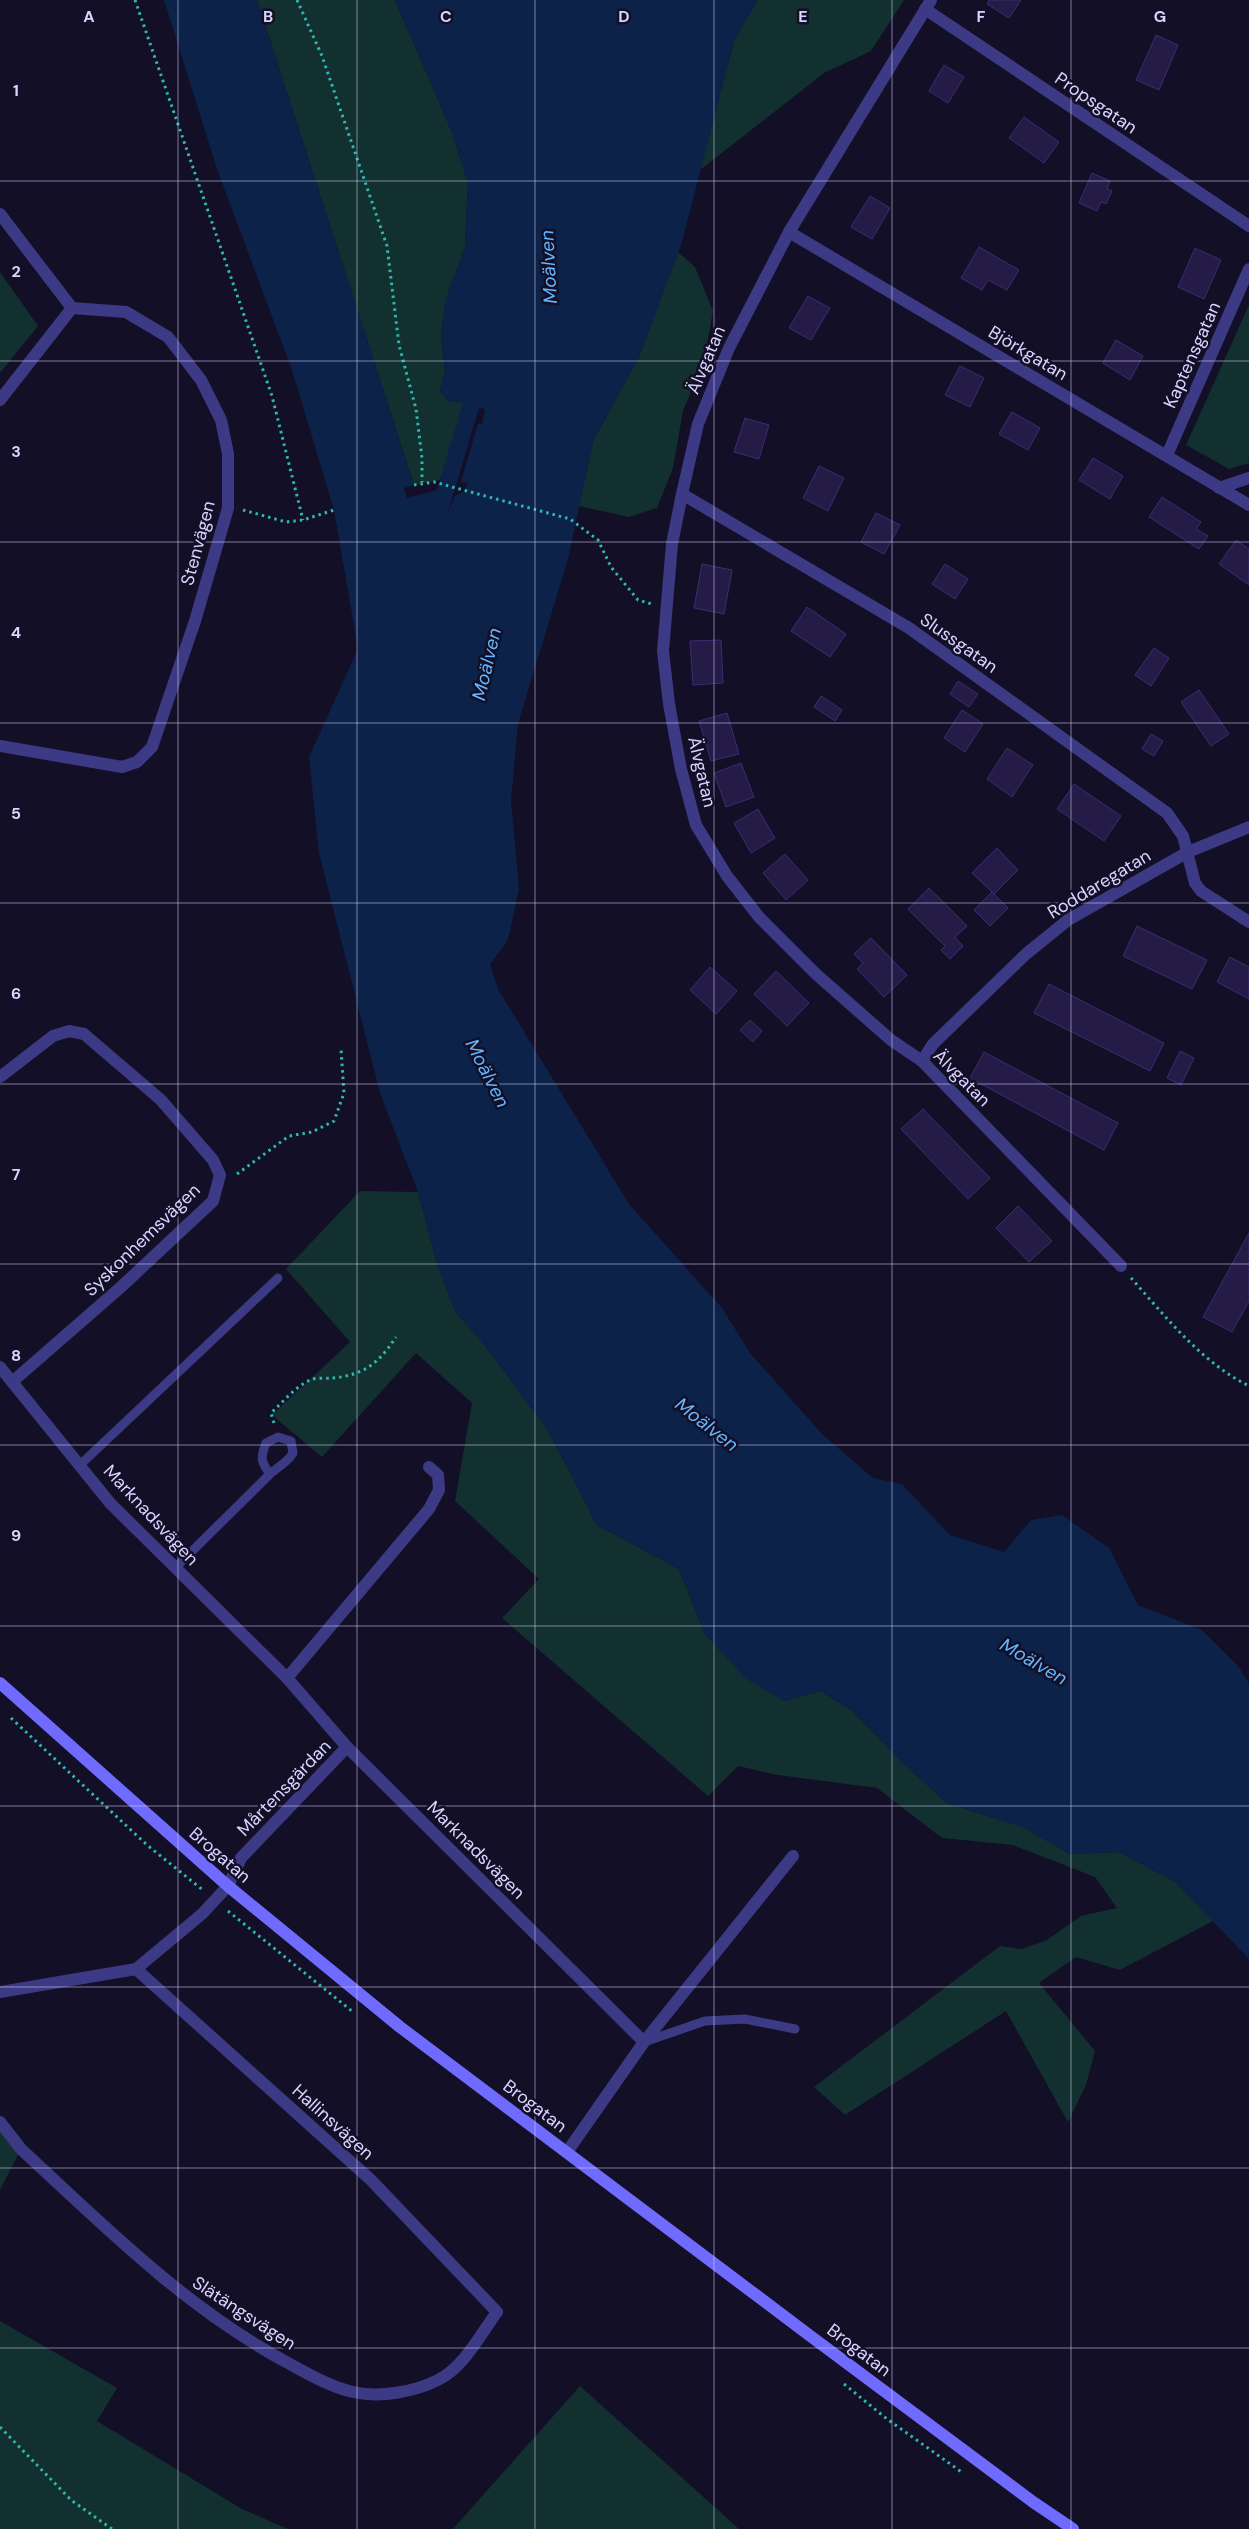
<svg xmlns="http://www.w3.org/2000/svg" width="1249" height="2529" font-family="'DM Sans',sans-serif">
<style>
.green{fill:#12302f}
.water{fill:#0c2248;fill-rule:evenodd}
.building{fill:#241b47;stroke:#3b2d73}
.lines{fill:none;stroke-linecap:round;stroke-linejoin:round}
.path{stroke:#2fb8b0;stroke-width:3;stroke-dasharray:2.5 4;stroke-linecap:butt}
.service{stroke:#3d3a85;stroke-width:9}
.minor{stroke:#3d3a85;stroke-width:12}
.secondary{stroke:#6f6bff;stroke-width:12}
.grid{fill:none;stroke:#d9d4ff;stroke-width:1;stroke-opacity:0.55}
.labels{text-anchor:middle;stroke-width:5;stroke-linejoin:round;paint-order:stroke}
.street-label{font-size:18px;fill:#d9d4ff;stroke:#130f26}
.water-label{font-size:19px;font-style:italic;fill:#62b6ff;stroke:#130f26}
.grid-label{font-size:16px;text-anchor:middle;font-weight:bold;fill:#d9d4ff;stroke:#130f26;stroke-width:5;stroke-linejoin:round;paint-order:stroke}
</style>
<rect width="100%" height="100%" fill="#130f26"/>
<!-- green -->
<g class="green">
<path d="M257,0h138l57,132 16,51 -3,64 -19,52 -5,35 4,37 -5,21 24,11 -24,77 -26,5z"/>
<path d="M757,0h147l-33,51 -47,22 -124,97 34,-129z"/>
<path d="M678,252l17,15 18,44 -9,49 -21,51 -10,57 -16,40 -28,9 -50,-11 14,-65 46,-84z"/>
<path d="M0,272l38,54 -38,47z"/>
<path d="M1249,305v158l-20,6 -43,-24z"/>
<path d="M360,1191l58,1 19,71 18,48 27,31 66,88 49,95 82,44 26,65 79,67 37,-10 30,19 55,56 41,37 76,24 47,27 49,-2 55,29 39,40 -93,49 -44,-13 -37,26 56,68 -9,34 -18,37 -62,-111 -161,104 -31,-28 186,-141 22,3 25,-9 34,-24 36,-8 -22,-31 -82,-32 -71,-7 -65,-50 -99,-13 -40,-9 -30,30 -206,-178 37,-39 -84,-78 17,-98 -56,-50 -94,104 -50,-42 78,-73 -64,-73z"/>
<path d="M0,2122l21,27 -21,41z"/>
<path d="M0,2321l117,67 -20,33 145,88 46,20h-288z"/>
<path d="M580,2386l159,143h-286z"/>
</g>
<!-- water -->
<path class="water" d="M164,0h93l157,485 -10,3 3,10 30,-8 26,-87 -15,-2 -8,-9 5,-21 -4,-37 5,-35 19,-52 3,-64 -16,-51 -57,-132h362l-23,41 -52,201 -43,115 -46,84 -25,118 -50,165 -7,76 8,89 -11,51 -18,24 8,25 131,215 93,104 28,45 73,82 50,43 29,6 48,51 54,17 27,-32 31,-5 47,33 29,57 64,25 36,36 11,17v276l-75,-78 -55,-29 -49,2 -47,-27 -76,-24 -41,-37 -55,-56 -30,-19 -37,10 -39,-23 -40,-44 -26,-65 -82,-44 -49,-95 -66,-88 -27,-31 -18,-48 -19,-71 -38,-99 -61,-240 -10,-96 49,-108 -24,-139 -42,-140 -75,-201zM479,408l6,1 -3,15 -4,-1 -17,59 7,1 -4,8 -9,5 -7,16z"/>
<!-- building -->
<g class="building">
<path d="M989,0h32l-12,18 -22,-14z"/>
<path d="M1156,35l22,10 -19,45 -23,-10z"/>
<path d="M944,65l20,12 -16,26 -19,-12z"/>
<path d="M1024,117l35,25 -15,21 -35,-25z"/>
<path d="M1092,173l18,8 -3,8 5,2 -6,13 -5,-2 -4,9 -18,-8z"/>
<path d="M870,196l20,12 -18,31 -21,-12z"/>
<path d="M979,247l40,23 -12,20 -19,-10 -6,10 -21,-12z"/>
<path d="M1195,248l26,12 -17,39 -26,-12z"/>
<path d="M808,296l22,12 -19,32 -22,-12z"/>
<path d="M1116,340l27,16 -13,24 -27,-17z"/>
<path d="M960,366l24,12 -14,29 -25,-12z"/>
<path d="M1012,412l28,16 -12,22 -29,-16z"/>
<path d="M745,418l24,7 -10,34 -25,-7z"/>
<path d="M1093,458l30,18 -13,23 -31,-19z"/>
<path d="M819,466l25,12 -16,33 -25,-13z"/>
<path d="M1162,497l39,25 -5,7 12,7 -9,13 -50,-32z"/>
<path d="M876,513l24,12 -16,29 -23,-12z"/>
<path d="M1236,540l13,9v36l-30,-21z"/>
<path d="M702,564l30,6 -8,44 -30,-6z"/>
<path d="M945,564l23,15 -13,20 -23,-15z"/>
<path d="M807,607l39,27 -16,23 -39,-26z"/>
<path d="M721,640l2,43 -30,2 -3,-44z"/>
<path d="M1154,648l15,10 -18,28 -16,-11z"/>
<path d="M958,681l20,13 -9,13 -19,-13z"/>
<path d="M1199,690l30,44 -18,12 -30,-44z"/>
<path d="M821,696l21,14 -7,11 -21,-14z"/>
<path d="M962,710l21,14 -18,28 -21,-14z"/>
<path d="M727,713l12,41 -28,7 -12,-40z"/>
<path d="M1151,734l12,7 -9,15 -12,-7z"/>
<path d="M1007,748l26,17 -21,32 -25,-18z"/>
<path d="M741,763l13,34 -28,10 -12,-34z"/>
<path d="M1074,784l47,32 -17,25 -47,-32z"/>
<path d="M758,809l17,29 -24,15 -17,-30z"/>
<path d="M997,848l21,22 -24,24 -22,-21z"/>
<path d="M785,854l23,26 -22,20 -23,-27z"/>
<path d="M929,888l38,38 -12,11 8,9 -13,13 -9,-9 4,-4 -37,-37z"/>
<path d="M992,892l16,16 -18,18 -16,-16z"/>
<path d="M1137,926l70,34 -15,29 -69,-33z"/>
<path d="M871,938l36,37 -23,22 -27,-28 6,-6 -9,-9z"/>
<path d="M1230,957l19,10v32l-32,-17z"/>
<path d="M710,967l27,24 -21,23 -26,-24z"/>
<path d="M776,971l33,32 -22,23 -33,-32z"/>
<path d="M1049,984l115,59 -14,28 -116,-58z"/>
<path d="M750,1020l12,11 -9,11 -13,-12z"/>
<path d="M1180,1051l14,7 -13,27 -14,-7z"/>
<path d="M984,1052l134,71 -14,27 -134,-72z"/>
<path d="M923,1109l67,69 -22,21 -67,-70z"/>
<path d="M1018,1206l34,35 -23,21 -33,-34z"/>
<path d="M1249,1233v68l-17,31 -29,-15z"/>
</g>
<g class="lines">
<!-- path -->
<g class="path">
<path d="M135,0l137,396 31,124"/>
<path d="M297,0l25,56 65,190 12,99 17,64 6,49v24"/>
<path d="M414,485l20,-3 136,37 28,21 13,27 27,33 14,4"/>
<path d="M243,510l43,12 17,-2 31,-10"/>
<path d="M237,1174l52,-38 23,-4 22,-11 10,-28 -3,-44"/>
<path d="M1131,1278c35,39 70,84 118,108"/>
<path d="M274,1423l-3,-10c12,-11 24,-26 39,-33 6,-3 16,-1 23,-2 31,-3 46,-15 63,-41"/>
<path d="M11,1718l136,127 57,46"/>
<path d="M228,1911l125,101"/>
<path d="M844,2384l43,35 76,54"/>
<path d="M0,2427l71,73 41,29"/>
</g>
<!-- service -->
<g class="service">
<path d="M81,1464l197,-186"/>
<path d="M176,1567l94,-93c9,-8 17,-11 23,-21l-2,-12 -13,-4 -12,6c-6,15 -5,19 4,31"/>
<path d="M644,2042l61,-21 40,-2 50,10"/>
</g>
<!-- minor -->
<g class="minor">
<path d="M931,0l-142,232 -60,116 -31,76 -16,70 -10,50 -9,107 6,53 12,65 15,56 31,51 32,41 57,57 75,66 31,21 199,205"/>
<path d="M925,9l324,217"/>
<path d="M0,214l72,94 54,4 42,25 33,43 20,40 7,34v54l-33,113 -43,126 -15,15 -15,5 -122,-21"/>
<path d="M789,232l460,273"/>
<path d="M0,400l72,-92"/>
<path d="M1167,455l82,-186"/>
<path d="M1219,488l30,-10"/>
<path d="M682,494l227,134 258,185 16,23 12,47 6,8 48,31"/>
<path d="M922,1061l11,-17 93,-90 42,-34 120,-68 61,-25"/>
<path d="M0,1077l53,-41 16,-5 15,3 77,66 52,60 7,15 -7,26 -92,86 -109,95"/>
<path d="M0,1367l110,136 177,175 60,69 297,295"/>
<path d="M287,1678l142,-169 10,-19 -1,-15 -9,-8"/>
<path d="M0,1992l136,-23 66,-55 26,-28 13,-28 106,-111"/>
<path d="M0,2122l21,27c84,78 166,160 267,214 20,11 43,24 65,29 27,6 61,0 85,-12 26,-13 42,-45 59,-68l-126,-132 -235,-211"/>
<path d="M567,2152l77,-110 149,-186"/>
</g>
<!-- secondary -->
<path class="secondary" d="M0,1683l228,203 172,141 409,308 224,167 40,27"/>
</g>
<!-- grid -->
<path class="grid" d="M178,0v2529M357,0v2529M535,0v2529M714,0v2529M892,0v2529M1071,0v2529M0,181h1249M0,361h1249M0,542h1249M0,723h1249M0,903h1249M0,1084h1249M0,1264h1249M0,1445h1249M0,1626h1249M0,1806h1249M0,1987h1249M0,2168h1249M0,2348h1249"/>
<g class="labels">
<!-- street labels -->
<g class="street-label">
<text transform="translate(1096 103) rotate(34)" y="6">Propsgatan</text>
<text transform="translate(1028 353) rotate(31)" y="6">Björkgatan</text>
<text transform="translate(1192 355) rotate(-66)" y="6">Kaptensgatan</text>
<text transform="translate(706 360) rotate(-67)" y="6">Älvgatan</text>
<text transform="translate(198 543) rotate(-75)" y="6">Stenvägen</text>
<text transform="translate(959 643) rotate(35)" y="6">Slussgatan</text>
<text transform="translate(702 772) rotate(77)" y="6">Älvgatan</text>
<text transform="translate(1099 884) rotate(-31)" y="6">Roddaregatan</text>
<text transform="translate(962 1078) rotate(45)" y="6">Älvgatan</text>
<text transform="translate(142 1240) rotate(-44)" y="6">Syskonhemsvägen</text>
<text transform="translate(151 1515) rotate(47)" y="6">Marknadsvägen</text>
<text transform="translate(284 1788) rotate(-46)" y="6">Mårtensgärdan</text>
<text transform="translate(476 1850) rotate(45)" y="6">Marknadsvägen</text>
<text transform="translate(220 1855) rotate(41)" y="6">Brogatan</text>
<text transform="translate(535 2106) rotate(37)" y="6">Brogatan</text>
<text transform="translate(333 2122) rotate(42)" y="6">Hallinsvägen</text>
<text transform="translate(244 2313) rotate(33)" y="6">Slätängsvägen</text>
<text transform="translate(859 2350) rotate(37)" y="6">Brogatan</text>
</g>
<!-- water labels -->
<g class="water-label">
<text transform="translate(548 267) rotate(-93)" y="7">Moälven</text>
<text transform="translate(486 664) rotate(-77)" y="7">Moälven</text>
<text transform="translate(488 1073) rotate(63)" y="7">Moälven</text>
<text transform="translate(707 1424) rotate(38)" y="7">Moälven</text>
<text transform="translate(1034 1661) rotate(30)" y="7">Moälven</text>
</g>
</g>
<g class="grid-label">
<text x="89" y="22">A</text>
<text x="268" y="22">B</text>
<text x="446" y="22">C</text>
<text x="624" y="22">D</text>
<text x="803" y="22">E</text>
<text x="981" y="22">F</text>
<text x="1160" y="22">G</text>
<text x="16" y="96">1</text>
<text x="16" y="277">2</text>
<text x="16" y="457">3</text>
<text x="16" y="638">4</text>
<text x="16" y="819">5</text>
<text x="16" y="999">6</text>
<text x="16" y="1180">7</text>
<text x="16" y="1361">8</text>
<text x="16" y="1541">9</text>
</g>
</svg>
